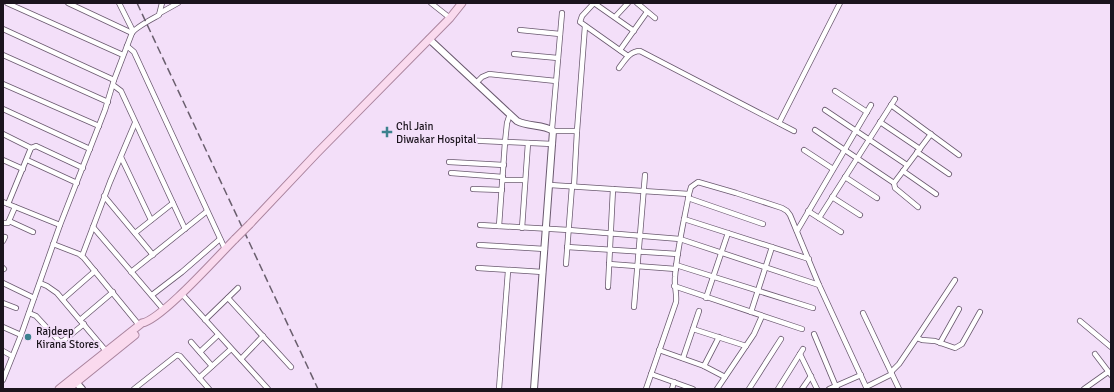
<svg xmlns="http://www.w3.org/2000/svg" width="1114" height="392" font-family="Signika,sans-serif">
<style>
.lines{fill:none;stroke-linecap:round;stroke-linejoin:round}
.street-casing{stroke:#6a596f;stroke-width:6}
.secondary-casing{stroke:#6a596f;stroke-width:8}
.primary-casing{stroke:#aa849e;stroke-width:9}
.street{stroke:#fff;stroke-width:4.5}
.secondary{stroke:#fff;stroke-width:6}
.primary{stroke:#fadaee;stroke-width:7}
.rail{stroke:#695e6d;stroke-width:1.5;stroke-dasharray:8 4;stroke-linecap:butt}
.primary-bridge-casing{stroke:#aa849e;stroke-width:9;stroke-linecap:butt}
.primary-bridge{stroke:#fadaee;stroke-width:7}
.poi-dot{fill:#3c818e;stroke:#f3dff9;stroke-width:1.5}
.labels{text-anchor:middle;stroke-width:4;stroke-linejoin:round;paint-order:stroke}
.poi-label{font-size:11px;fill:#1b141d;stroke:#f3dff9;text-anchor:start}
</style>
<rect width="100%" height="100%" fill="#f3dff9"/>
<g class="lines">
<!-- street casing -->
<g class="street-casing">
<g id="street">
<path d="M7,3l116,52"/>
<path d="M68,3l64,30"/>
<path d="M119,3l14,28"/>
<path d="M431,3l19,15"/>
<path d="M594,3l-12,13 -2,6 48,34"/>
<path d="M594,3l40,28"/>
<path d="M637,3l18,15"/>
<path d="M160,13l18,-10"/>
<path d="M615,17l13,-14"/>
<path d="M3,29l111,51"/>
<path d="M520,30l40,4"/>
<path d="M127,46l7,6 91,197"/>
<path d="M620,50l27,-38"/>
<path d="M514,54l44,4"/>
<path d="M3,55l105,47"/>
<path d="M619,68c6,-8 11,-17 21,-17l154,80"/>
<path d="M476,83l6,-6 7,-3 67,7"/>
<path d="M3,84l96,42"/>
<path d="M113,85l8,6 64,138"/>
<path d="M835,91l32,21"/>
<path d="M891,105l68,50"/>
<path d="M3,109l87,40"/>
<path d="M825,110l82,55"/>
<path d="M880,122l40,27"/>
<path d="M779,123l61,-120"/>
<path d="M552,129l10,-116"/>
<path d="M815,130l79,53"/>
<path d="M553,131h24"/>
<path d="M3,134l28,14"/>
<path d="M461,140l92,4"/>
<path d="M804,150l29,19"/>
<path d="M917,152l32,22"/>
<path d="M121,157l30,63"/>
<path d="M3,160l20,9"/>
<path d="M27,160l50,23"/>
<path d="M449,162l55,3"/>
<path d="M903,171l33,23"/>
<path d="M451,173l52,4"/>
<path d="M845,177l32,21"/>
<path d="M503,180h22"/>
<path d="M550,185l139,9"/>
<path d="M574,186l3,-55 8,-105"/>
<path d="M473,189l29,1"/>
<path d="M104,196l49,59"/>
<path d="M832,197l28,18"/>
<path d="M688,198l75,26"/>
<path d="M3,202l57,23"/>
<path d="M8,204l23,-56 5,-2 47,22"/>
<path d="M918,207l-23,-19 -1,-5 37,-49"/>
<path d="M808,211l33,21"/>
<path d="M819,218l76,-119"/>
<path d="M684,219l125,40"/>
<path d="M9,221l24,11"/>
<path d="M3,223h5l7,-16"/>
<path d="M480,225l89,5 111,9 139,46"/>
<path d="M499,226l6,-84 2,-19 3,-9"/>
<path d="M93,227l71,83"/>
<path d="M522,228l6,-85"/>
<path d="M797,231l74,-126"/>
<path d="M135,233l38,-30"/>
<path d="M3,241l2,-4"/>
<path d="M53,244l26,10 5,4 55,67"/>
<path d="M479,245l66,4"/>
<path d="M567,247l111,7"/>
<path d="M82,256l28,-74 25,-59"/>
<path d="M566,264l6,-78"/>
<path d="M609,264l67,5"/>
<path d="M676,265l137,43"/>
<path d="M3,268l1,1"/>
<path d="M478,268l65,4"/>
<path d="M131,272l75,-60"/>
<path d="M3,283l31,15"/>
<path d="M40,283l7,3 10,7 49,58"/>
<path d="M674,286l128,43"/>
<path d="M608,287l5,-98"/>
<path d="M181,293l87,96"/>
<path d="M152,295l30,-23 38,-33"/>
<path d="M228,298l63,69"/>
<path d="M706,298l22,-65"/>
<path d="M63,299l32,-28"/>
<path d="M3,303l13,5"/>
<path d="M634,307l11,-132"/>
<path d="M751,312l21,-65"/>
<path d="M29,313l7,3 24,26 3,-1 21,-17"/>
<path d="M863,313l36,76"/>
<path d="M80,320l33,-28"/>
<path d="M205,320l33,-32"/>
<path d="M1080,321l31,26"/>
<path d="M3,327l18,8"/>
<path d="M693,329l53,17"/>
<path d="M814,334l23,55"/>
<path d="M917,338l5,2 13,1 20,7 7,-4 18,-32"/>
<path d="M191,342l21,24"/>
<path d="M940,343l19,-34"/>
<path d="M659,350l45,16 21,11"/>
<path d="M3,351l9,5"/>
<path d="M200,352l18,-17"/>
<path d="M800,354l17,35"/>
<path d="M1095,354l16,21"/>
<path d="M683,358l16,-47"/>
<path d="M241,359l22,-23"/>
<path d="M704,366l15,-29"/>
<path d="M891,372l8,-8 19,-28 37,-56"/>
<path d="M651,374l42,15"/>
<path d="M199,378l32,-29"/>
<path d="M3,380l18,-45 39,-110 45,-115 9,-30 18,-47c4,-6 20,-14 27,-18l3,-12"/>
<path d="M866,387l26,-13"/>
<path d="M134,389l43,-34 3,1 29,33"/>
<path d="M499,389l9,-118"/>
<path d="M646,389l30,-87c1,-9 -2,-16 -1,-25 2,-28 9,-56 14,-83l2,-7 7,-5 38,11 46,15 5,3 3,4 29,70 48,104"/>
<path d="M672,389l2,-7"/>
<path d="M717,389l37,-55 8,-18"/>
<path d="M749,389l32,-50"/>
<path d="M778,389l25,-40"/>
<path d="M802,389l9,-13"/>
<path d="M829,389l32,-14"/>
<path d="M1084,389l24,-17"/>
</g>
</g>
<!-- secondary casing -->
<g class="secondary-casing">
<g id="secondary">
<path d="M429,39l88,82c11,6 26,3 36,10l-19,258"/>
<path d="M74,380l8,9"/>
</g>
</g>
<!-- primary casing -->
<g class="primary-casing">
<g id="primary">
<path d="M250,224l67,-71 133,-135 12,-15"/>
<path d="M59,389l83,-66c19,-3 76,-67 93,-84"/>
<path d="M68,389l67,-54"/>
</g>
</g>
<!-- street -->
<use href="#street" class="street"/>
<!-- secondary -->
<use href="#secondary" class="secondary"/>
<!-- primary -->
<use href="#primary" class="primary"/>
<!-- rail -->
<path class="rail" d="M137,3l181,386"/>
<!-- primary-bridge casing -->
<g class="primary-bridge-casing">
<path id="primary-bridge" d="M235,239l15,-15"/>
</g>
<!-- primary-bridge -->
<use href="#primary-bridge" class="primary-bridge"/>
</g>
<!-- markers -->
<g class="poi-dot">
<path d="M385 126h4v4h4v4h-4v4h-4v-4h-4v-4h4z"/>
<circle cx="28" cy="337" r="4"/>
</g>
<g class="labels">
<!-- poi labels -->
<g class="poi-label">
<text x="396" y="130">Chl Jain<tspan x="396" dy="13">Diwakar Hospital</tspan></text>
<text x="36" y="335">Rajdeep<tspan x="36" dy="13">Kirana Stores</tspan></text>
</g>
</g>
<!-- border -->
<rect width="1114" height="392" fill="none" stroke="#1b141d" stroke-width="8"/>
</svg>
